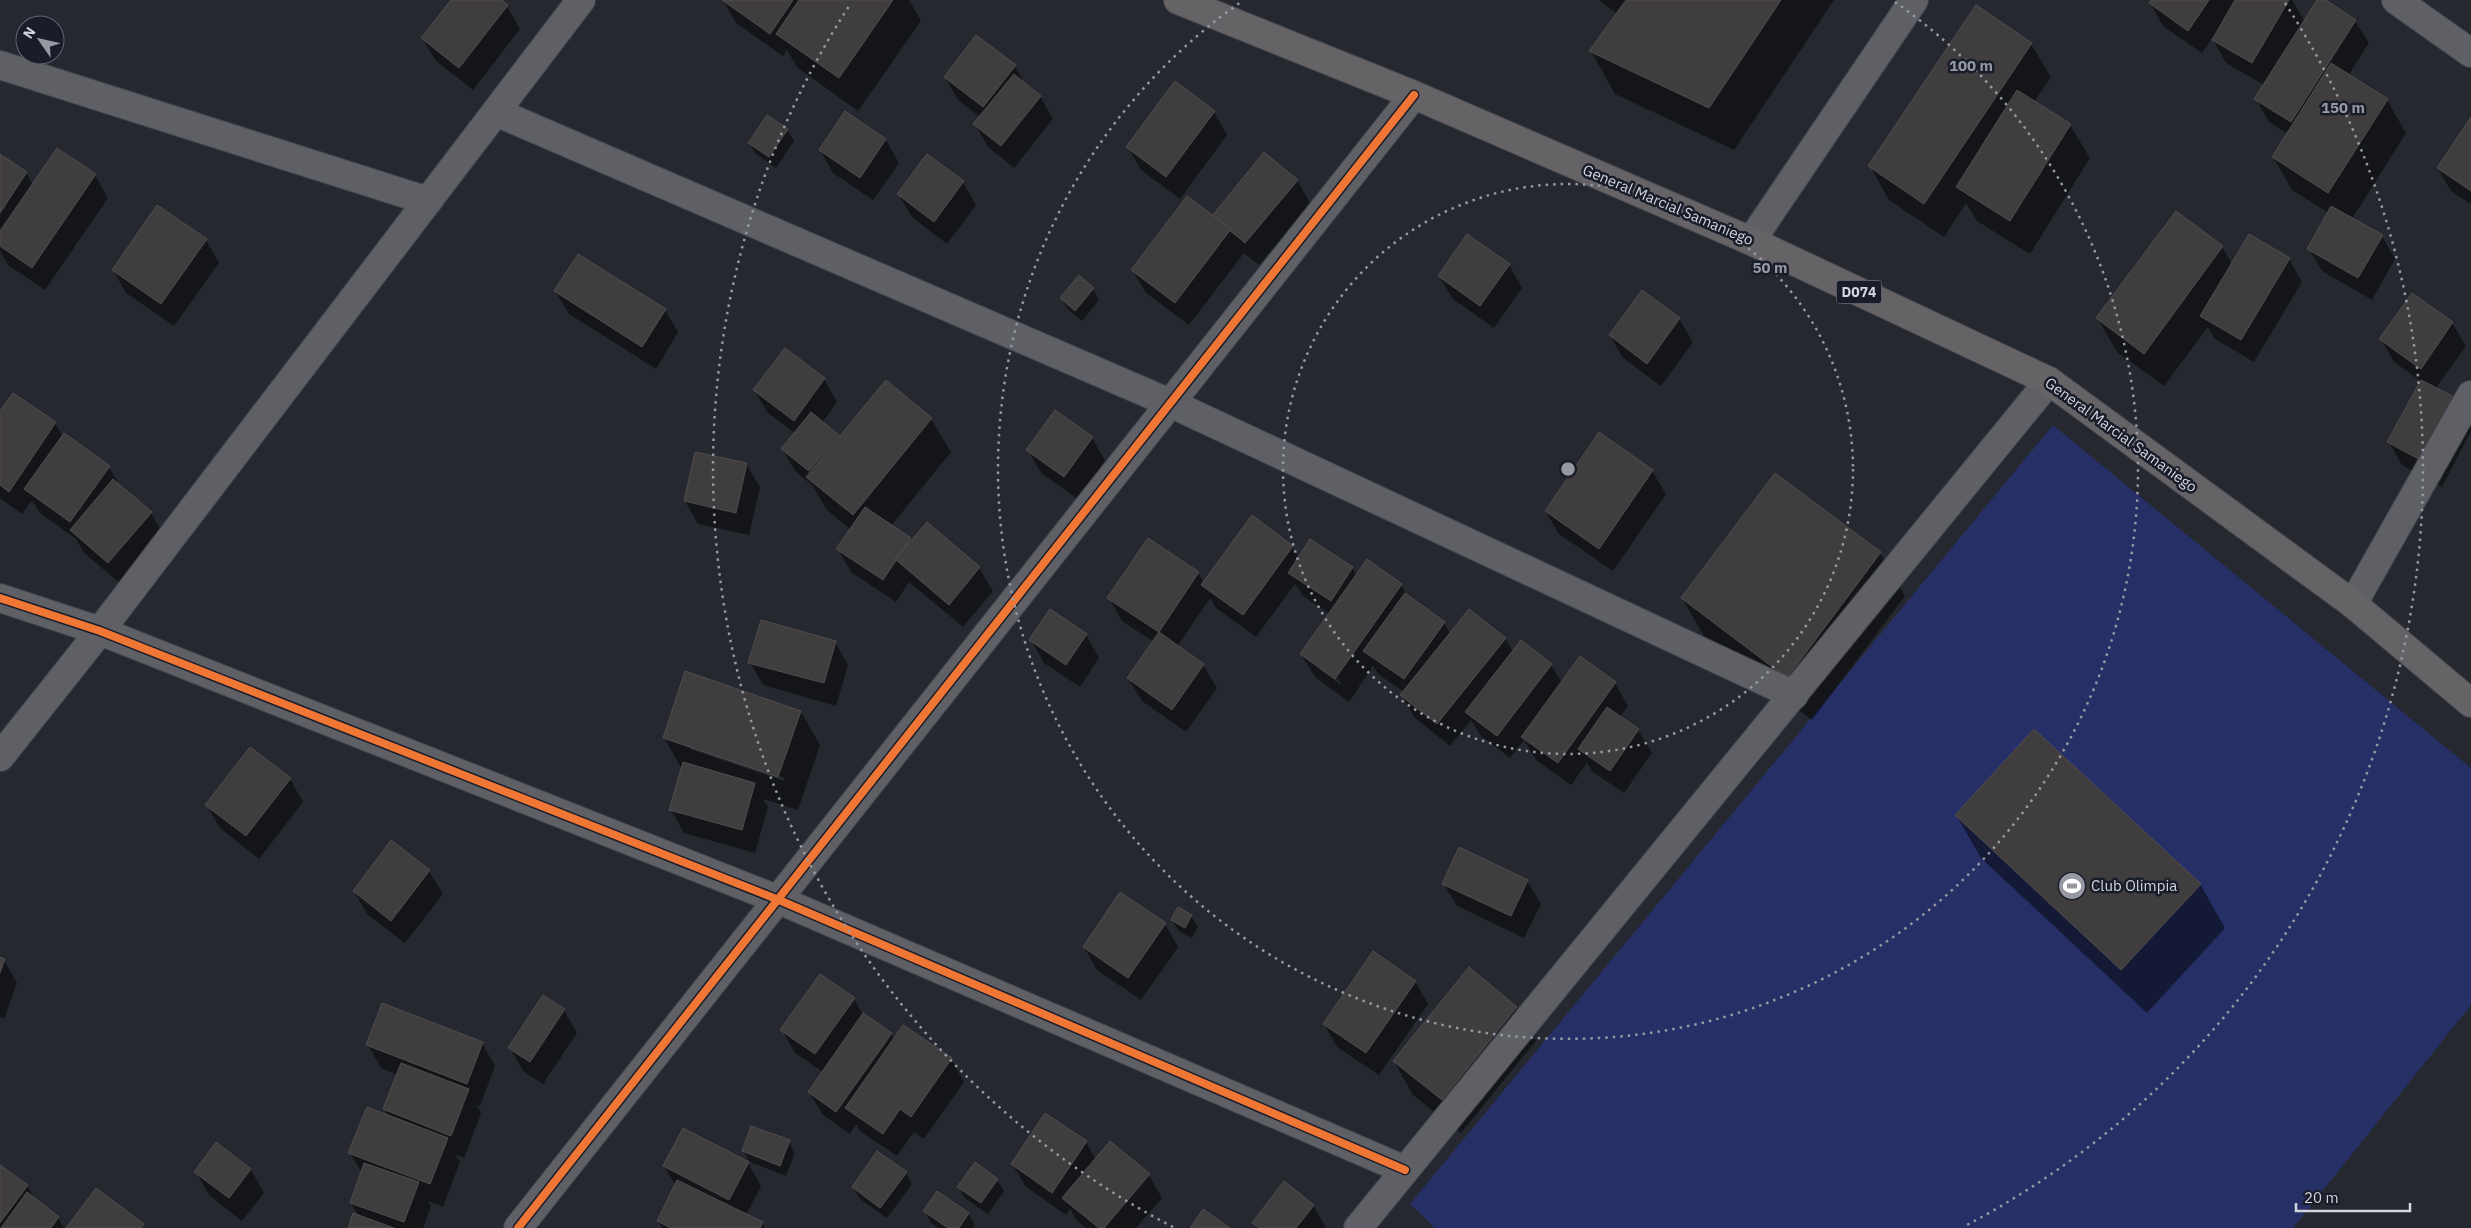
<svg xmlns="http://www.w3.org/2000/svg" width="2471" height="1228" font-family="'IBM Plex Sans',sans-serif">
<style>
.green{fill:#262f66}
.shadow{fill:#0007;fill-rule:evenodd}
.building{fill:#403d3f;stroke:#504d4f}
.lines{fill:none;stroke-linecap:round;stroke-linejoin:round}
.street-casing{stroke:#43454c;stroke-width:30}
.primary-casing{stroke:#43454c;stroke-width:30}
.street{stroke:#5e6066;stroke-width:28}
.primary{stroke:#666367;stroke-width:28}
.cycleway-casing{stroke:#191c29;stroke-width:11}
.cycleway{stroke:#f07635;stroke-width:8}
.ring{fill:none;stroke:#9699a2;stroke-width:2.5;stroke-dasharray:2.5 5}
.labels{text-anchor:middle;stroke-width:5;stroke-linejoin:round;paint-order:stroke}
.shield{fill:#191c29;stroke:#9b9ea8;stroke-width:1}
.shield-label{font-size:14px;font-weight:bold;fill:#d3d6df}
.street-label{font-size:15px;fill:#d3d6df;stroke:#191c29}
.poi-label{font-size:15px;fill:#d3d6df;stroke:#191c29;text-anchor:start}
.centre{fill:#9699a2;stroke:#191c29;stroke-width:2.5}
.ring-label{font-size:15px;text-anchor:middle;font-weight:bold;fill:#9699a2;stroke:#191c29;stroke-width:5;stroke-linejoin:round;paint-order:stroke}
</style>
<rect width="100%" height="100%" fill="#262830"/>
<!-- green -->
<path class="green" d="M2053,425l418,343v237l-178,223h-858l-25,-24z"/>
<!-- shadow -->
<g class="shadow">
<path d="M453,0h47l7,6 13,23 -47,61 -37,-29 -14,-23z"/>
<path d="M723,0h186l12,21 -63,90 -61,-44 -10,-17 -4,6 -47,-33z"/>
<path d="M1599,0h235l-100,150 -119,-56 -24,-43 26,-37z"/>
<path d="M2153,0h139l13,22 14,-22h4l32,21 14,22 -21,33 39,24 19,33 -54,86 30,17 13,23 -23,41 -50,-29 -13,-22 20,-36 -37,-23 -19,-33 15,-23 -19,-12 -13,-23 8,-14 -38,-22 -14,-25 -10,15 -39,-27 -13,-23z"/>
<path d="M2031,44l20,33 -17,25 36,23 20,33 -60,96 -53,-33 -11,-18 -22,34 -55,-37 -19,-34z"/>
<path d="M1015,66l11,20 14,10 13,23 -39,49 -26,-21 -13,-23 5,-7 -22,-17 -13,-23z"/>
<path d="M1214,112l13,23 -47,64 -39,-29 -13,-23z"/>
<path d="M846,113l40,27 13,23 -26,37 -40,-27 -13,-23z"/>
<path d="M2471,119v85l-20,-13 -13,-22z"/>
<path d="M787,130l7,11 -18,27 -20,-14 -7,-11z"/>
<path d="M927,155l36,27 13,23 -29,39 -35,-27 -14,-23z"/>
<path d="M0,156l26,16 7,13 62,-10 13,23 -63,92 -37,-25 -8,-14z"/>
<path d="M1297,180l13,23 -51,62 -15,-12 -55,72 -43,-32 -14,-23 80,-53z"/>
<path d="M206,240l13,23 -45,63 -48,-33 -13,-23z"/>
<path d="M2222,247l10,17 57,-5 13,23 -48,80 -39,-23 -7,-12 -44,59 -47,-34 -19,-33z"/>
<path d="M1509,265l13,23 -28,40 -41,-29 -14,-23z"/>
<path d="M1093,289l6,11 -17,21 -14,-12 -7,-11z"/>
<path d="M555,291l110,19 13,22 -22,37 -87,-55z"/>
<path d="M1643,291l36,28 14,23 -32,44 -38,-28 -13,-23z"/>
<path d="M2412,295l40,28 14,23 -30,42 35,31v12l-29,56 -40,-22 -13,-23 33,-60 -28,-20 -13,-23z"/>
<path d="M785,350l39,29 13,23 -15,21 17,15 47,-56 45,37 20,33 -60,74 21,16 15,-18 52,44 14,23 -30,36 -54,-45 -13,20 -45,-30 -13,-23 13,-19 -24,-20 -15,-25 -16,-13 -14,-23 13,-16 -27,-20 -14,-23z"/>
<path d="M13,394l42,29 8,14 46,30 13,22 29,24 13,23 -42,49 -38,-32 -8,-14 -37,-27 -7,-12 -10,14 -22,-16v-84z"/>
<path d="M1092,438l13,23 -27,38 -37,-26 -13,-23z"/>
<path d="M746,464l14,23 -11,48 -51,-11 -13,-23z"/>
<path d="M1652,471l14,23 -53,77 -54,-37 -13,-22z"/>
<path d="M1775,474l105,79 25,43 -93,124 -105,-79 -25,-43z"/>
<path d="M1252,517l40,30 7,11 53,10 5,8 44,9 7,13 36,25 6,11 55,4 8,14 38,13 11,18h53l13,23 -8,11 18,13 14,23 -28,40 -31,-21 -6,-9 -16,22 -35,-25 -12,-20 -14,18 -30,-23 -9,-15 -21,26 -35,-28 -14,-23 3,-3 -26,-18 -5,-8 -24,36 -34,-25 -14,-23 29,-40 -27,-18 -8,-12 -39,53 -40,-29 -6,-10 -33,49 26,18 14,23 -31,44 -44,-31 -14,-23 26,-36 -32,-21 -13,-23 89,-25 6,10zM1319,666l22,16 -1,2 -21,-15z"/>
<path d="M1086,635l13,23 -19,29 -36,-24 -13,-23z"/>
<path d="M835,642l13,23 -12,41 -73,-21 -13,-23z"/>
<path d="M801,712l19,33 -22,65 -35,-11 5,8 -13,46 -71,-20 -13,-23 11,-41 -18,-31zM690,746l95,32 -1,3 -94,-32z"/>
<path d="M290,779l13,23 -44,57 -39,-31 -13,-23z"/>
<path d="M1956,815l244,69 25,44 -78,85 -166,-155z"/>
<path d="M429,871l14,23 -38,49 -38,-29 -13,-23z"/>
<path d="M1527,881l14,23 -17,34 -67,-32 -13,-22z"/>
<path d="M1191,916l7,11 -6,11 -13,-7 -7,-11z"/>
<path d="M1165,924l13,23 -37,53 -44,-30 -13,-23z"/>
<path d="M0,959l4,1 13,23 -13,36 -4,-2z"/>
<path d="M1469,969l47,39 20,33 -75,92 -48,-38 -19,-34z"/>
<path d="M1415,981l13,23 -49,71 -42,-28 -13,-23z"/>
<path d="M854,999l9,16 28,19 3,6 57,19 13,23 -40,57 -10,-7 -17,24 -37,-25 -4,-7 -6,10 -27,-19 -14,-23 14,-20 -28,-19 -13,-23z"/>
<path d="M564,1010l13,23 -34,51 -20,-13 -13,-23z"/>
<path d="M482,1043l13,23 -15,40 -4,-1 5,8 -17,45 -8,-3 4,7 -17,45 -15,-6 3,5 -8,22h-74l10,-11 -8,-14 11,-30 -12,-20 39,-36 -4,-8 13,-34 -17,-7 -13,-23z"/>
<path d="M789,1142l6,11 -9,23 -36,-14 -7,-11z"/>
<path d="M1086,1142l10,18 53,15 13,23 -26,30h-50l-9,-7 -7,-12 -4,6 -40,-28 -14,-23z"/>
<path d="M217,1144l34,26 13,23 -22,28 -33,-26 -13,-23z"/>
<path d="M748,1163l13,23 -15,29 16,8 3,5h-103l-4,-7 18,-35 -12,-20z"/>
<path d="M0,1167l27,18 8,15 23,18 6,10h-64z"/>
<path d="M906,1172l6,12 -25,34 -27,-19 -7,-12z"/>
<path d="M997,1180l7,11 -16,23 -23,-16 -6,-11z"/>
<path d="M1313,1205l13,23h-70l-3,-5z"/>
<path d="M925,1211l44,3 6,11 -2,3h-34l-8,-5z"/>
</g>
<!-- building -->
<g class="building">
<path d="M451,0h51l6,5 -49,63 -38,-30z"/>
<path d="M722,0h71l-23,34z"/>
<path d="M799,0h94l-54,78 -63,-44z"/>
<path d="M1626,0h155l-72,108 -120,-57z"/>
<path d="M2151,0h58l-21,31 -39,-28z"/>
<path d="M2235,0h54l-37,63 -40,-23z"/>
<path d="M2317,0h9l30,20 -65,102 -37,-23z"/>
<path d="M1976,5l56,38 -108,161 -56,-38z"/>
<path d="M976,35l40,30 -33,42 -39,-30z"/>
<path d="M2331,63l57,36 -60,94 -56,-36z"/>
<path d="M1014,74l27,22 -40,50 -28,-22z"/>
<path d="M1175,81l40,30 -49,66 -40,-30z"/>
<path d="M2017,90l54,34 -61,97 -54,-34z"/>
<path d="M845,111l41,28 -26,39 -41,-28z"/>
<path d="M767,115l21,14 -19,28 -21,-14z"/>
<path d="M2471,117v74l-34,-23z"/>
<path d="M57,148l39,26 -64,94 -32,-22v-15z"/>
<path d="M1264,152l34,28 -53,63 -33,-27z"/>
<path d="M0,154l27,18 -27,41z"/>
<path d="M927,154l37,27 -30,41 -37,-28z"/>
<path d="M1187,196l44,33 -56,74 -44,-33z"/>
<path d="M157,205l50,34 -46,65 -49,-34z"/>
<path d="M2331,206l52,29 -25,43 -51,-29z"/>
<path d="M2176,211l47,35 -79,108 -48,-36z"/>
<path d="M1467,234l43,30 -30,42 -42,-30z"/>
<path d="M2249,234l41,24 -49,82 -41,-24z"/>
<path d="M578,254l88,55 -24,38 -88,-56z"/>
<path d="M1079,275l15,13 -19,23 -15,-13z"/>
<path d="M1642,290l38,28 -33,46 -38,-29z"/>
<path d="M2412,293l41,29 -32,47 -42,-30z"/>
<path d="M785,348l40,30 -31,43 -41,-31z"/>
<path d="M886,380l46,38 -79,97 -47,-38z"/>
<path d="M2421,380l41,21 -34,63 -41,-22z"/>
<path d="M13,393l43,29 -47,70 -9,-7v-74z"/>
<path d="M1055,410l38,27 -29,40 -38,-27z"/>
<path d="M811,412l28,23 -30,36 -28,-22z"/>
<path d="M1599,432l54,38 -54,79 -54,-38z"/>
<path d="M64,433l46,33 -40,56 -46,-33z"/>
<path d="M695,452l52,11 -11,50 -52,-12z"/>
<path d="M1775,473l106,79 -94,126 -106,-80z"/>
<path d="M113,479l39,33 -44,51 -38,-33z"/>
<path d="M865,507l46,31 -28,42 -47,-31z"/>
<path d="M1252,515l41,31 -50,69 -42,-30z"/>
<path d="M927,522l53,45 -31,38 -54,-46z"/>
<path d="M1148,538l51,34 -40,60 -52,-34z"/>
<path d="M1310,539l43,28 -22,34 -43,-28z"/>
<path d="M1367,559l35,25 -67,95 -35,-25z"/>
<path d="M1405,593l40,29 -41,57 -41,-28z"/>
<path d="M1050,609l37,25 -21,31 -37,-25z"/>
<path d="M1469,609l37,29 -69,86 -37,-29z"/>
<path d="M761,620l75,21 -12,42 -76,-20z"/>
<path d="M1159,632l45,32 -32,46 -45,-32z"/>
<path d="M1521,640l31,24 -55,72 -32,-24z"/>
<path d="M1580,656l36,26 -58,81 -37,-26z"/>
<path d="M685,671l116,40 -23,66 -115,-39z"/>
<path d="M1607,707l32,22 -29,42 -32,-22z"/>
<path d="M2034,729l167,155 -80,86 -166,-155z"/>
<path d="M250,747l41,31 -45,58 -41,-31z"/>
<path d="M683,762l72,21 -13,47 -73,-20z"/>
<path d="M391,840l39,30 -39,51 -38,-30z"/>
<path d="M1459,847l69,33 -17,36 -69,-32z"/>
<path d="M1120,892l46,31 -38,55 -45,-31z"/>
<path d="M1178,907l14,8 -7,13 -14,-8z"/>
<path d="M1373,951l43,30 -50,72 -43,-29z"/>
<path d="M0,957l5,2 -5,14z"/>
<path d="M1469,967l48,40 -75,93 -49,-39z"/>
<path d="M820,974l35,24 -40,56 -35,-24z"/>
<path d="M543,995l22,14 -35,53 -22,-14z"/>
<path d="M382,1003l101,39 -16,42 -101,-39z"/>
<path d="M863,1013l29,20 -56,79 -28,-20z"/>
<path d="M903,1025l49,33 -41,59 -11,-8 -17,25 -38,-26z"/>
<path d="M401,1063l68,26 -18,47 -68,-27z"/>
<path d="M367,1107l81,31 -18,46 -82,-31z"/>
<path d="M1045,1113l42,28 -35,52 -41,-29z"/>
<path d="M751,1126l39,14 -10,26 -38,-15z"/>
<path d="M683,1128l66,34 -20,38 -66,-34z"/>
<path d="M1110,1141l40,33 -46,54h-5l-37,-30z"/>
<path d="M216,1142l35,27 -22,29 -35,-26z"/>
<path d="M877,1151l30,21 -27,36 -28,-21z"/>
<path d="M975,1162l23,17 -17,24 -24,-16z"/>
<path d="M364,1163l55,19 -15,40 -54,-19z"/>
<path d="M0,1165l28,20 -28,38z"/>
<path d="M677,1180l86,42 -3,6h-89l-14,-7z"/>
<path d="M1284,1181l30,24 -18,23h-37l-7,-5z"/>
<path d="M96,1188l48,36 -3,4h-75z"/>
<path d="M937,1191l32,22 -10,15h-11l-25,-17z"/>
<path d="M27,1192l32,25 -8,11h-50z"/>
<path d="M1203,1209l27,19h-40z"/>
<path d="M353,1213l41,15h-46z"/>
</g>
<g class="lines">
<!-- street casing -->
<g class="street-casing">
<g id="street">
<path d="M2396,0l75,53"/>
<path d="M0,65l428,136"/>
<path d="M496,112l674,291 624,292"/>
<path d="M1751,241l163,-241"/>
<path d="M0,598l100,33 679,269 626,270"/>
<path d="M2353,604l118,-209"/>
<path d="M0,757l100,-126 481,-631"/>
<path d="M518,1228l896,-1133"/>
<path d="M1358,1228l691,-847"/>
</g>
</g>
<!-- primary casing -->
<g class="primary-casing">
<path id="primary" d="M1178,0l236,95 337,146 298,140 304,223 118,99"/>
</g>
<!-- street -->
<use href="#street" class="street"/>
<!-- primary -->
<use href="#primary" class="primary"/>
<!-- cycleway casing -->
<g class="cycleway-casing">
<g id="cycleway">
<path d="M0,598l100,33 679,269 626,270"/>
<path d="M518,1228l896,-1133"/>
</g>
</g>
<!-- cycleway -->
<use href="#cycleway" class="cycleway"/>
</g>
<!-- distance rings -->
<g class="ring">
<circle cx="1568" cy="469" r="285"/>
<path d="M1895 2A570 570 0 1 1 1241 2"/>
<path d="M1173 1227A855 855 0 0 1 851 3M2285 3A855 855 0 0 1 1963 1227"/>
</g>
<!-- icons -->
<defs>
<g id="stadium-disc" transform="scale(1.4375)"><circle r="9.5" fill="#9699a2" stroke="#191c29"/><path d="M0-5a6.5 5 0 1 0 0 10a6.5 5 0 1 0 0-10ZM-3.5-1.8h7v3.6h-7Z" fill="#fff"/></g>
</defs>
<g fill-rule="evenodd">
<use href="#stadium-disc" x="2072" y="886"/>
</g>
<g class="labels">
<!-- shield labels -->
<rect class="shield" x="1836.5" y="280.5" width="45" height="23" rx="4"/>
<g class="shield-label">
<text x="1859" y="297">D074</text>
</g>
<!-- street labels -->
<g class="street-label">
<text transform="translate(1668 205) rotate(23)" y="5">General Marcial Samaniego</text>
<text transform="translate(2121 435) rotate(36)" y="5">General Marcial Samaniego</text>
</g>
<!-- poi labels -->
<g class="poi-label">
<text x="2091" y="891">Club Olimpia</text>
</g>
</g>
<circle cx="1568" cy="469" r="8" class="centre"/>
<g class="ring-label">
<text x="1971" y="71">100 m</text>
<text x="2343" y="113">150 m</text>
<text x="1770" y="273">50 m</text>
</g>
<!-- north arrow -->
<g transform="translate(40 40) rotate(304)"><circle r="24" fill="#191c29" stroke="#636672"/>
<path d="M0-4L9 19L0 12L-9 19Z" fill="#9699a2"/>
<text y="-8" font-size="14" font-weight="bold" text-anchor="middle" fill="#d3d6df">N</text>
</g>
<!-- scale -->
<path d="M2296 1203v8h114v-8" fill="none" stroke="#d3d6df" stroke-width="2.5"/>
<text x="2304" y="1203" font-size="15" fill="#d3d6df" stroke="#191c29" stroke-width="4" paint-order="stroke">20 m</text>
</svg>
